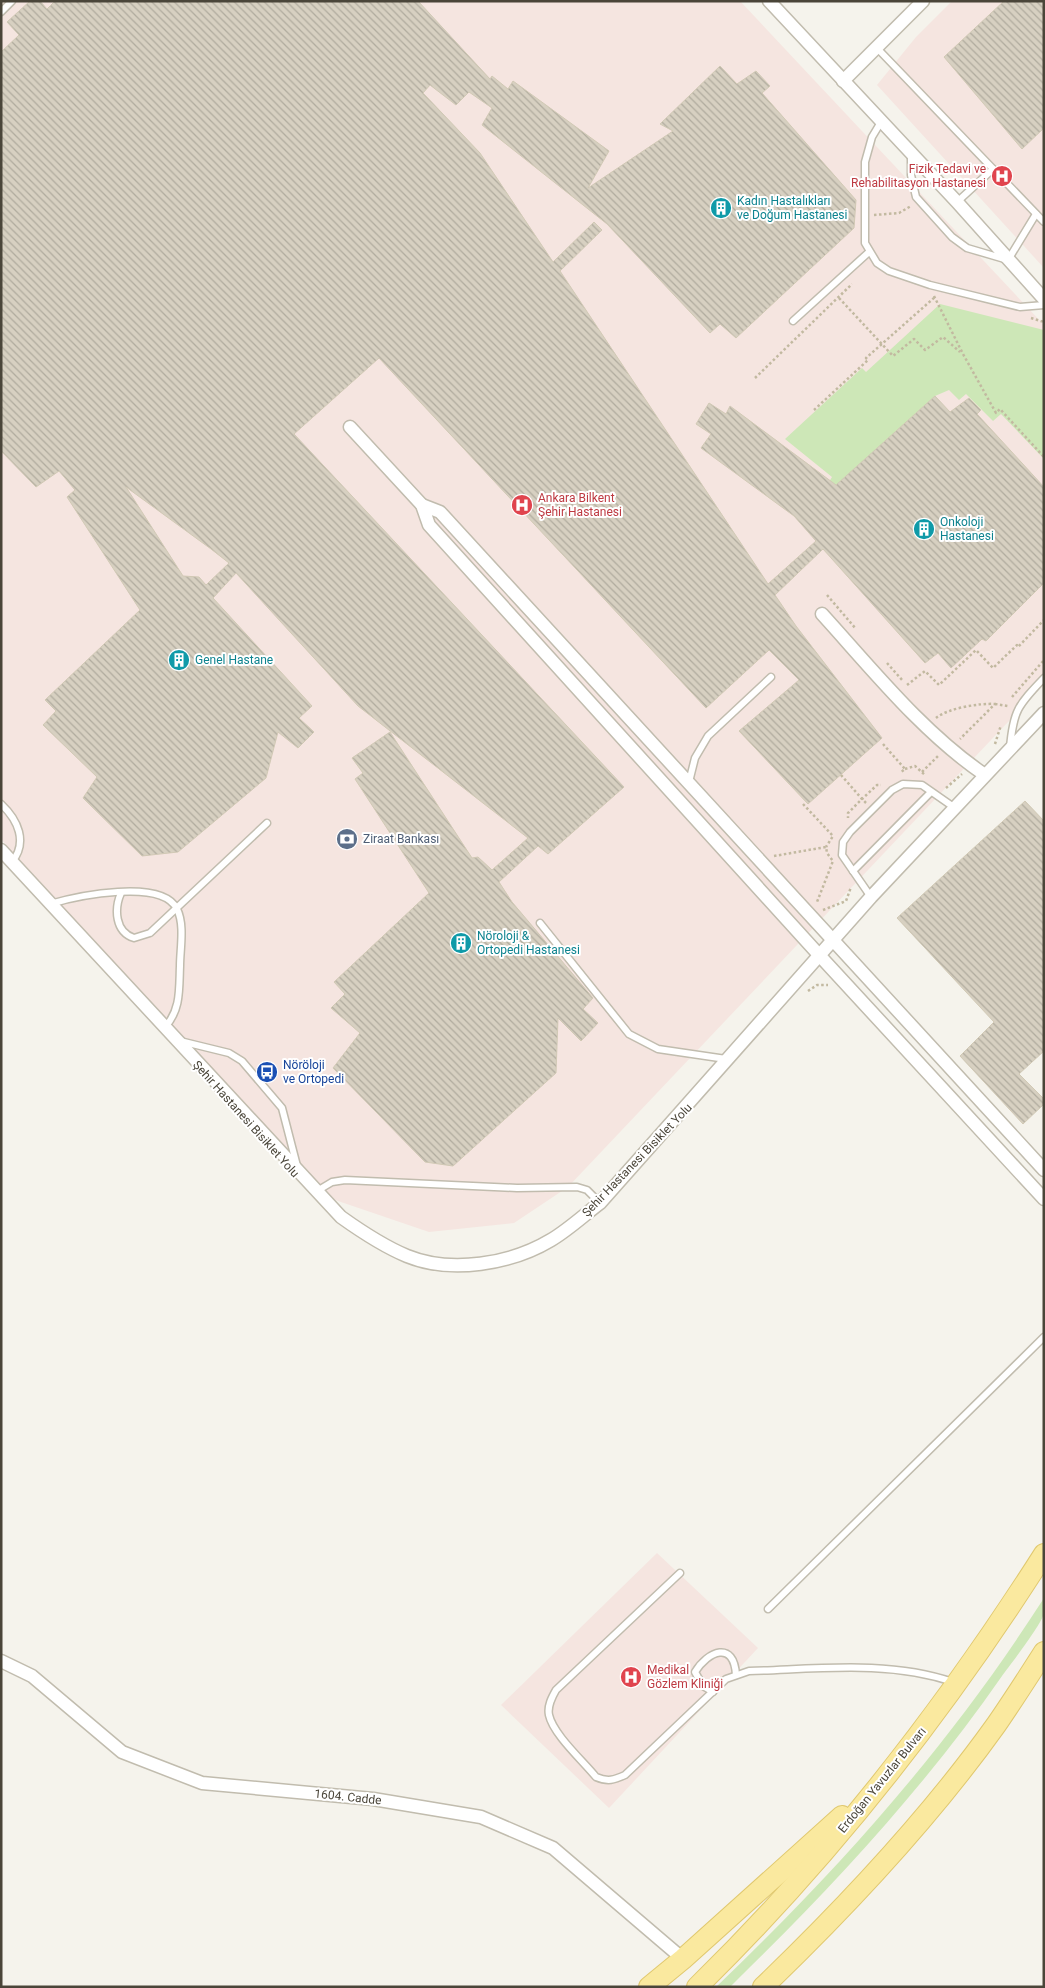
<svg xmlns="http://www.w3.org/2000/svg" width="1045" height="1988" font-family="Roboto,sans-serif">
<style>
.medical{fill:#f5e5e0}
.green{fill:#cde7b7}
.building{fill:url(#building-back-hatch);stroke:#d1c9b5;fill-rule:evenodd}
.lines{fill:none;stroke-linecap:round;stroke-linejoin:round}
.lane-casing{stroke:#c1bcae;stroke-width:9}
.street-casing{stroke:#c1bcae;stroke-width:15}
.primary-casing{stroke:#e0c86f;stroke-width:22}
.path{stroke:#c2b9a0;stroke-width:2.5;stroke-dasharray:2.5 2.5;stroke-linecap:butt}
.lane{stroke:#fff;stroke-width:6}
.street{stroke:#fff;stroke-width:12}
.primary{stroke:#fae99f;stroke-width:20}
.labels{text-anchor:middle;stroke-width:4;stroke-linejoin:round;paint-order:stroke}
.health-label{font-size:12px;fill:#be3a42;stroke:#fff;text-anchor:start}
.culture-label{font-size:12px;fill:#0d838f;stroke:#fff;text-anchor:start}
.service-label{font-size:12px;fill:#4e5e75;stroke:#fff;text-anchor:start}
.transit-label{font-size:12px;fill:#164399;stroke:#fff;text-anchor:start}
.street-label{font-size:12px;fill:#4a4539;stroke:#fff}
</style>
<defs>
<pattern id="building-back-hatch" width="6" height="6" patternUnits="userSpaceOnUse" patternTransform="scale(1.25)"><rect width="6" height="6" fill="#d7d0c1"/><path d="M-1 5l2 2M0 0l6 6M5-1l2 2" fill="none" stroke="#b0ab9e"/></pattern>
</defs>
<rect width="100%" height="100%" fill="#f5f3ec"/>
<!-- medical -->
<g class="medical">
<path d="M1,1h739l304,324v359l-476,503 -54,36 -85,9 -91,-31 -22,-10 -315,-352z"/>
<path d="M952,1h92v267l-167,-183 39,-48z"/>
<path d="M657,1553l101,95 -149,160 -108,-103z"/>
</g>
<!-- green -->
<g class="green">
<path d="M940,304l104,26v129l-43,-45 -8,7 -27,-27 -7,6 -10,-10 -14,6 -100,91 -6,-5 3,-5 -47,-38 77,-71 4,4z"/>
<path d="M1044,1598c0,5 1,10 0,15 -2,11 -34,52 -42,63 -77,111 -168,209 -264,303l-8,8h-14c127,-122 233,-241 328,-389z"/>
</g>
<!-- building -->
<g class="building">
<path d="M30,1h10l7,8 8,-8h363l72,78 2,-3 16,13 5,-8 96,70 -21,37 85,-57 -13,-7 60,-58 17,18 19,-13 14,15 -8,7 94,107 -2,28 -118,110 -16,-14 -10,9 -103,-109 -125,-99 10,-17 -23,-16 -13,13 -26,-20 -7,8 57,60 73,109 41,-40 8,8 -42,41 208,313 48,-43 -22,-25 -93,-68 10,-14 -15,-10 13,-21 17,11 4,-8 106,79 99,-89 15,16 19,-14 12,12 -4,4 67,73v96l-58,58 -4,-2 -31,29 -13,-15 -13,10 -102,-114 -48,46 21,31 86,112 -74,66 -69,-73 60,-51 -30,-30 -63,58 -327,-350 -85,76 330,353 -76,67 -10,-8 -39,36 13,20 81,96 -10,11 15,14 -17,18 -23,-23 -2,55 -103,93 -28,-4 -92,-94 27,-35 -29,-25 14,-14 -11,-12 95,-89 -74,-114 8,-6 -11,-15 38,-26 82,126 6,-1 14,13 36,-32 -170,-132 -122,-133 -23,25 99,108 -13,12 15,14 -16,16 -20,-16 -12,46 -88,74 -36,4 -59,-58 14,-21 -54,-52 13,-14 -11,-11 95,-90 -73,-113 8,-7 -16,-19 -23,16 -35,-36v-399l18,-17 -12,-13zM126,487l85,62 18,14 -23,22 -7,-8 -16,-1z"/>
<path d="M1004,1h40v127l-22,21 -78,-92z"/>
<path d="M1025,801l19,20v230l-25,23 25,25v5l-21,20 -63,-68 34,-34 -97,-104z"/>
</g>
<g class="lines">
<!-- lane casing -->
<g class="lane-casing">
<g id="lane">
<path d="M1,12l11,-11"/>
<path d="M876,47l168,175"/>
<path d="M881,122l-9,15 -7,25v81l12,20 12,8 41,14 90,22 24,-2"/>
<path d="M911,155v20l5,22 36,40 15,11 41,12 28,-46"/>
<path d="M957,202l36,-33"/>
<path d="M793,321l76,-69"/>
<path d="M1010,748c3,-37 8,-43 34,-70"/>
<path d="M689,782l6,-24 13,-22 63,-59"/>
<path d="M1,804c17,16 27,38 11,58"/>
<path d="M853,871l78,-79"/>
<path d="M121,893c-7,16 -6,39 13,45l16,-5 117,-110"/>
<path d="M871,897l-29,-42 1,-13 7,-10 42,-42 11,-6 19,1 33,23"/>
<path d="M50,904c27,-8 112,-26 127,5 8,16 3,40 3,57 -1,23 1,44 -15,61"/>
<path d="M540,923l89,111 29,15 68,10"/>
<path d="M180,1041l49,12 13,8 40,47 15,58"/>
<path d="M317,1191l15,-9 13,-2 172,8 60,-1 10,3 13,13"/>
<path d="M680,1573l-124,117c-4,7 -9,16 -7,25 4,19 34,46 47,62 12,5 18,3 29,-2l101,-96 23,-8c69,-2 139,-11 204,11"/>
<path d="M768,1609l276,-272"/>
<path d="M713,1692l-10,-6 -8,-14c13,-21 39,-32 41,3"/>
</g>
</g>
<!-- street casing -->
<g class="street-casing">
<g id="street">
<path d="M769,1l188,201 87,97"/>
<path d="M843,81l80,-80"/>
<path d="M350,427l72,78 7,20 391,431 224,243"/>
<path d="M422,505l18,7 604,658"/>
<path d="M822,614c50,55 101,119 163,161"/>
<path d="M1,850l340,367c21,15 42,29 66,39 44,18 104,8 144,-16 17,-10 33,-25 49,-37l271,-306 173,-184"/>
<path d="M1,1661l31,15 90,76 80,31 171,16 108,18 72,31 130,111"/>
</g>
</g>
<!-- primary casing -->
<g class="primary-casing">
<g id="primary">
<path d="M649,1987l34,-28 159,-143"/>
<path d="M697,1987c133,-130 247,-276 347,-433"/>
<path d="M763,1987c80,-77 168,-171 233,-262 16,-23 32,-48 48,-73"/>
</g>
</g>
<!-- path -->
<g class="path">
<path d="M874,215l25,-2 12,-7"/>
<path d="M934,296l29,58 33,59 4,-4 44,48"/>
<path d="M839,298l54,58 21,-17 11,11 18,-13 17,15"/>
<path d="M1031,318l13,4"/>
<path d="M755,378l97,-94"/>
<path d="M814,410l54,-50 -2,-2 69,-61"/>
<path d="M827,595l29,34"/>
<path d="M887,663l16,18"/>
<path d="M907,685l18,-14 14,14 37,-35 17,18 24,-23 1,2 26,-27"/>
<path d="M1012,697l32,-37"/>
<path d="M995,704l13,2"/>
<path d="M936,718c12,-10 44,-15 59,-14l-35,35"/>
<path d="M883,744l22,25 -5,4"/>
<path d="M995,744l6,-19"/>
<path d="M905,769l10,-3 10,9"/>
<path d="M922,772l16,-16"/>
<path d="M841,775l21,24 -14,14v5"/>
<path d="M946,788l16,-14"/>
<path d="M866,803l-4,-4 15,-14h4"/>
<path d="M803,804l30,32 -7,11"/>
<path d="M774,856l52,-9 1,6 6,8 -16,41"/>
<path d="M823,910l23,-9 5,-14"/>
<path d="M808,991l9,-6h11"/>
</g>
<!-- lane -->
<use href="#lane" class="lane"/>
<!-- street -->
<use href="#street" class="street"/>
<!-- primary -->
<use href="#primary" class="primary"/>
</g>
<!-- icons -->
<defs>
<g id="hospital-disc" transform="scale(1.125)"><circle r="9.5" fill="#e0444e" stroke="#fff"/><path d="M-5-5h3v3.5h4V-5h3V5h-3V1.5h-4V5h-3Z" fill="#fff"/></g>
<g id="building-disc" transform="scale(1.125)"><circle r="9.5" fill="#0f9aa8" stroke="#fff"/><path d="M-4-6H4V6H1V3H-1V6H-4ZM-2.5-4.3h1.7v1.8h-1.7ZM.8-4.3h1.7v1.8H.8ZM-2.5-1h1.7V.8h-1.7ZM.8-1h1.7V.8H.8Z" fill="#fff"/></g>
<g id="bank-disc" transform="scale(1.125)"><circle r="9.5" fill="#5c6f8a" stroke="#fff"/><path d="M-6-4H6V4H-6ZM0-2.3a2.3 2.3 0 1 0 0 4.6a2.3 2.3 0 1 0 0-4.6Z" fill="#fff"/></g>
<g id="bus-disc" transform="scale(1.125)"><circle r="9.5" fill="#1a4fb4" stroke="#fff"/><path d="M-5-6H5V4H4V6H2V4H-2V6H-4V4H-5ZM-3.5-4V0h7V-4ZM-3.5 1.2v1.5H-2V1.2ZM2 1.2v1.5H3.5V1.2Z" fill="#fff"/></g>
</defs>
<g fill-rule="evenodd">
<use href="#hospital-disc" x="1002" y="176"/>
<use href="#building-disc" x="721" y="208"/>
<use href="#hospital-disc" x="522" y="505"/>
<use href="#building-disc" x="924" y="529"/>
<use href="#building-disc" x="179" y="660"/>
<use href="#bank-disc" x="347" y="839"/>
<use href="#building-disc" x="461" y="943"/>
<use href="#bus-disc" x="267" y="1072"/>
<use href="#hospital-disc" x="631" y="1677"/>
</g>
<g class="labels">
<!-- health labels -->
<g class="health-label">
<text x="986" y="173" text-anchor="end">Fizik Tedavi ve<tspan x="986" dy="14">Rehabilitasyon Hastanesi</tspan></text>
<text x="538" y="502">Ankara Bilkent<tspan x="538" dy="14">Şehir Hastanesi</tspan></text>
<text x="647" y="1674">Medikal<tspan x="647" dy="14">Gözlem Kliniği</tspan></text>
</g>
<!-- culture labels -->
<g class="culture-label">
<text x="737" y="205">Kadın Hastalıkları<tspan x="737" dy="14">ve Doğum Hastanesi</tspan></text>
<text x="940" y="526">Onkoloji<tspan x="940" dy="14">Hastanesi</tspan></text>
<text x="195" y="664">Genel Hastane</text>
<text x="477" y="940">Nöroloji &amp;<tspan x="477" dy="14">Ortopedi Hastanesi</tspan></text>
</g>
<!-- service labels -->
<g class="service-label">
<text x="363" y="843">Ziraat Bankası</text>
</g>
<!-- transit labels -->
<g class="transit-label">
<text x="283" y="1069">Nöröloji<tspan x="283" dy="14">ve Ortopedi</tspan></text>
</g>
<!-- street labels -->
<g class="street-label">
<text transform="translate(246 1119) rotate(48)" y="4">Şehir Hastanesi Bisiklet Yolu</text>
<text transform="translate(637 1160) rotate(-46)" y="4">Şehir Hastanesi Bisiklet Yolu</text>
<text transform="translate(882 1780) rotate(-51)" y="4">Erdoğan Yavuzlar Bulvarı</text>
<text transform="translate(348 1797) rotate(6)" y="4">1604. Cadde</text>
</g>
</g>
<!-- border -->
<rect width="1045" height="1988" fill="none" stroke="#4a4539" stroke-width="5"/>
</svg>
